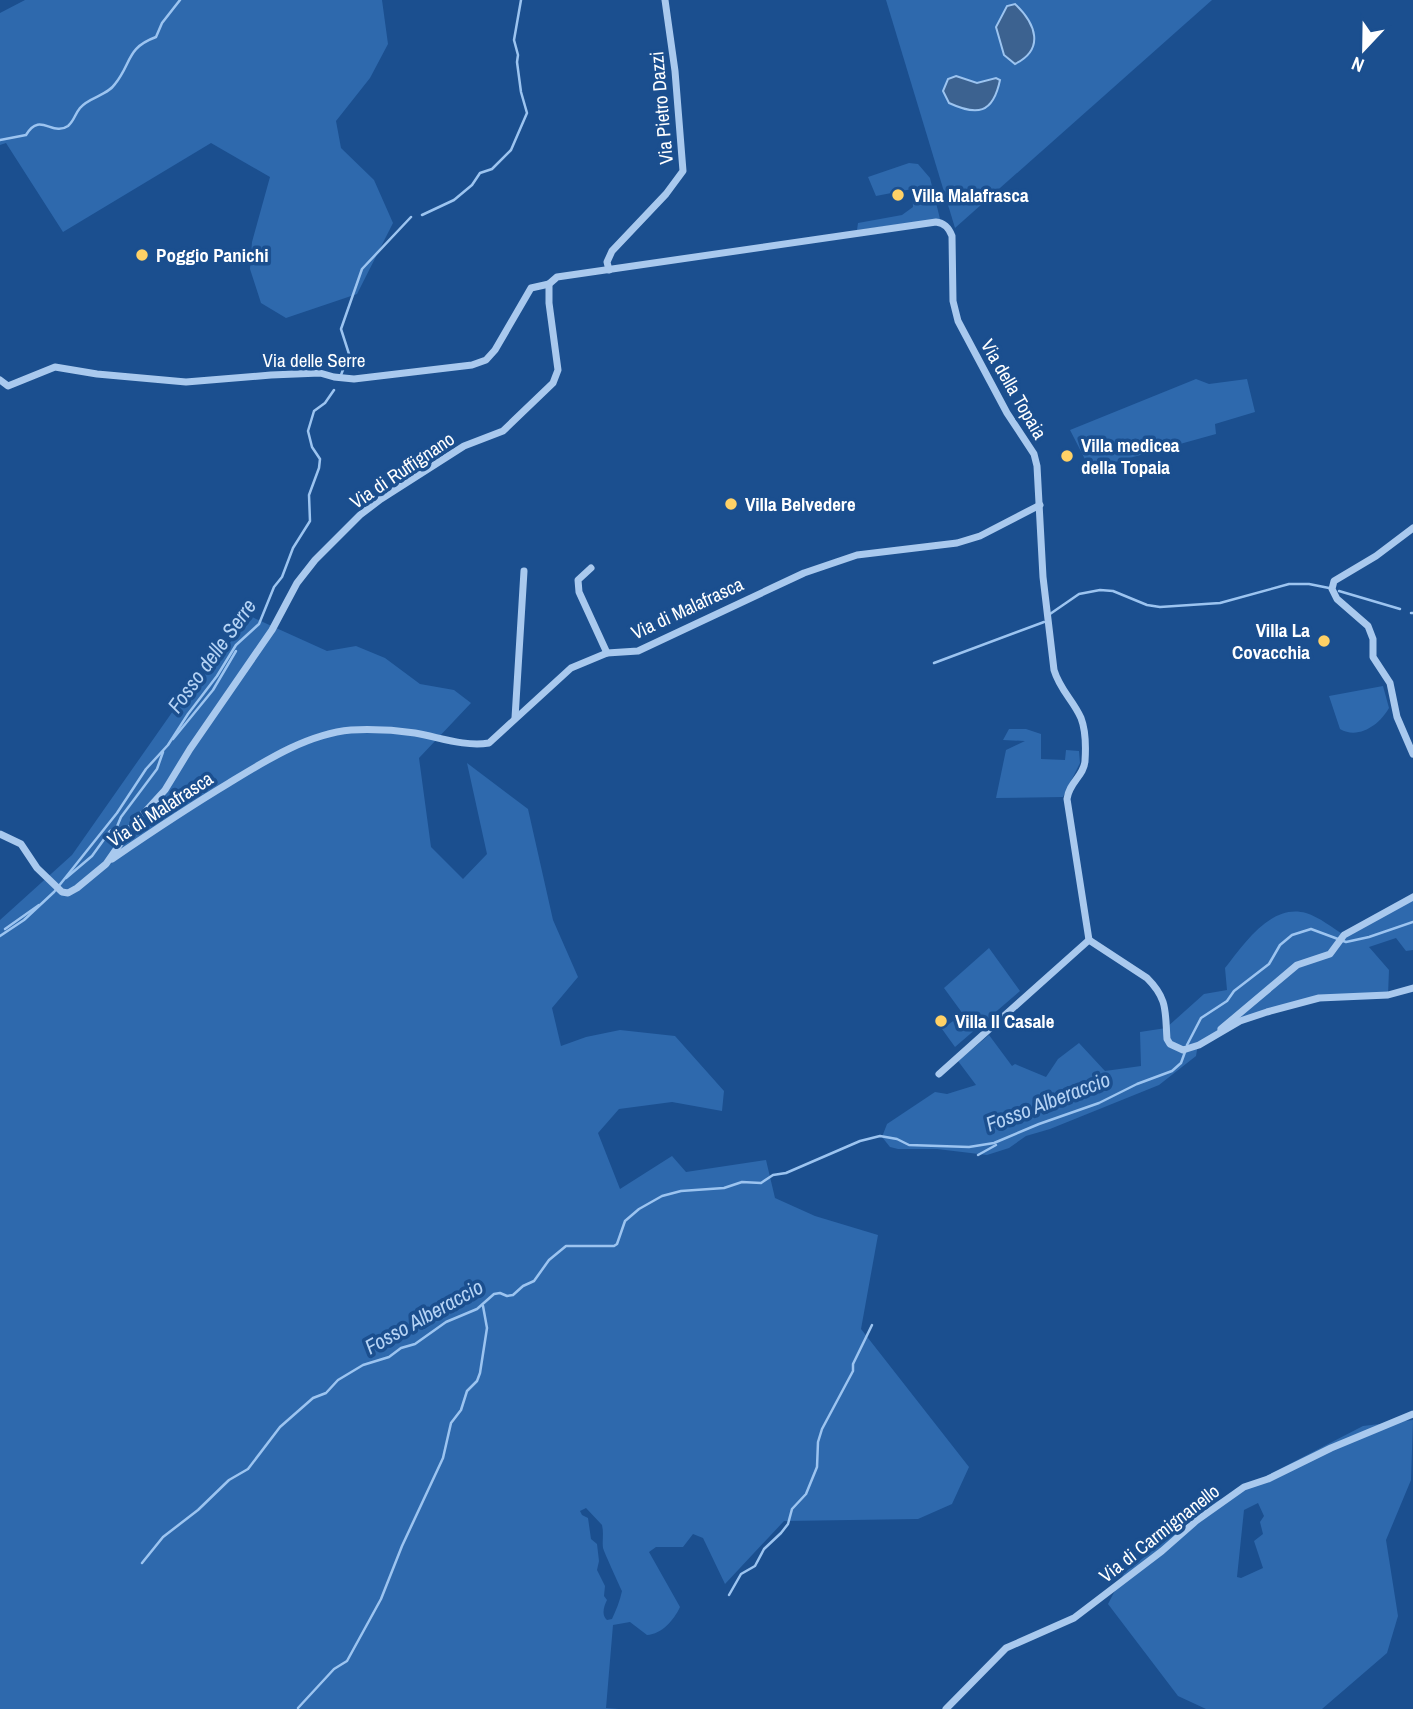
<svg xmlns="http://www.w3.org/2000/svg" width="1413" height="1709" font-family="'Archivo Narrow',sans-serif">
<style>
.green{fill:#2e69ad;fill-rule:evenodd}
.water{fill:#3c6290;stroke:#9cc4f0;stroke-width:2}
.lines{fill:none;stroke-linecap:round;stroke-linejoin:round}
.stream{stroke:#9cc4f0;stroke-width:2.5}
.street{stroke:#a9c9ee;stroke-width:7}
.poi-dot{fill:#ffd166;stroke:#1b4f8f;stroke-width:2.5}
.labels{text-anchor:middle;stroke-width:7;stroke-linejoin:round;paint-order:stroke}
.street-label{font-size:19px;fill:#fff;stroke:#1b4f8f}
.poi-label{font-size:19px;font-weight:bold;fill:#fff;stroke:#1b4f8f;text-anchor:start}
.water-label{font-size:21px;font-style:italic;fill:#b5d3f5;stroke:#1b4f8f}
</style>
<rect width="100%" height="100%" fill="#1b4f8f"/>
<!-- green -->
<g class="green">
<path d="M25,0h357l6,44 -18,34 -34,43 5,27 33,32 19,43 -36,71 -71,24 -25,-15 -11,-34 2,-27 18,-65 -59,-34 -148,89 -57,-89 -6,2v-132z"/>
<path d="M886,0h326l-257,228z"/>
<path d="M909,163l9,1 12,14 10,41 -83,11 1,-7 44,-8 11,-8 -1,-18 -36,7 -8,-19z"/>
<path d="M1196,379l13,5 38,-5 8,33 -40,12 1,10 -126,35 -20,-39z"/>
<path d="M252,617l75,34 29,-5 29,12 35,26 34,6 17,13 -52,55 12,89 32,32 24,-25 -20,-91 61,46 25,111 25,57 -26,31 9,38 25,-9 34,-7 55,6 49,55 -2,20 -50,-9 -53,7 -21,24 22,56 52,-33 14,16 80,-12 9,38 40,18 63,19 -17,94 108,138 -17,37 -34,15 -134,2 -59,63 -22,-46 -10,-4 -10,13h-27l-7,5 31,55c-6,13 -18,27 -33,28l-17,-13 -17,3 -7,83 13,1h-619v-789l72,-65 108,-154zM586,1508l16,17c2,8 0,16 1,23 1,4 18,41 19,43 -2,10 -6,19 -10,28l-5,1c-6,-5 -3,-14 0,-20l-3,-4 1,-10 -8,-16 2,-9 -2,-17 -6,-5 -3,-21 -6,-3 -2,-4z"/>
<path d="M1383,686l6,22c-9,16 -30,32 -49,21l-11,-33z"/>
<path d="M1009,729h17l15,5v25l24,1 1,-10 13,1 1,12 -17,34 -67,1 10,-48 19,-9 -22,-1z"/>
<path d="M1413,897v53l-7,1 -10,-13 -27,9 20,23 -1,25 -47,2 -74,15 -69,32 -2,12 -37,29 -109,44 -24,7 -17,12 -22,7 -50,-6h-39l-8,-2 -8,-10 5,-13 48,-32 12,2 29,-9 -18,-24 31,-26 23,31 3,-2 31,13 12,-18 21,-16 26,28 36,-5 -1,-34 26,-4 38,-34 23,-4 -2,-22c19,-24 46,-65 81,-55 13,4 27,15 38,22z"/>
<path d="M989,948l31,43 -65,56 -13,-18 21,-15 -19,-26z"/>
<path d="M1413,1420l-2,60 -25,60 12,76 -11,37 -65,56h-116l-28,-13 -70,-92 16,-31 88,-69 151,-78zM1258,1503l6,13 -4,6 3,12 -9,7 9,27 -22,10 -4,-1 7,-67z"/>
</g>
<!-- water -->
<g class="water">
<path d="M1015,4c21,20 30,45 0,60l-11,-9 -8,-28 11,-21z"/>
<path d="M956,76l21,7 19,-5 4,2c-7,34 -23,36 -51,23l-6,-12 5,-12z"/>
</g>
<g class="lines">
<!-- stream -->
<g class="stream">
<path d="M0,140l26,-5c14,-24 26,2 42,-9 6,-5 7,-12 12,-18 9,-11 27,-12 35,-24 17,-21 11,-36 41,-47l6,-14 18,-23"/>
<path d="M422,215l32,-15 18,-15 8,-12 12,-4 19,-19 16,-37 -6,-21 -4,-30 1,-7 -4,-15 7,-40"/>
<path d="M341,375l8,-21 -8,-25 21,-60 49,-52"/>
<path d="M1339,591l61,18"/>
<path d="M1411,613h2"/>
<path d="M1050,614l29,-20 21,-4 13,1 34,14 13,2 60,-4 69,-19h20l20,4"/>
<path d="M934,663l110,-41"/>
<path d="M173,739l40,-49 23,-39"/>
<path d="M66,878l26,-22 18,-25 6,-2 5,-12 36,-48 6,-17"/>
<path d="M5,929l34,-24"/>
<path d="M0,936l24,-16 30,-28 63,-79 29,-44 22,-24 20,-31 29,-38 19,-31 23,-21 15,-37 8,-10 11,-29 17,-27 -1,-26 10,-27 1,-9 -8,-12 -4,-16 6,-20 11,-8 9,-13"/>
<path d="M1187,1045l14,-27 26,-17 7,-10 35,-27 11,-19 12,-10 19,-6 35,13 23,-5 44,-15"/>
<path d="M978,1155l18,-10"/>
<path d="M142,1563l21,-26 35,-27 31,-30 19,-11 32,-42 33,-29 13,-5 12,-13 25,-15 26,-8 12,-9 14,-4 31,-22 31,-13 17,-15 6,-1 7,3 6,-1 10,-9 11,-5 15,-21 17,-14h48l3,-2 8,-23 14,-12 23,-13 19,-5 43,-3 18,-6 19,1 12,-8 13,-2 74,-32 20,-5 17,3 12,6 60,2 25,-4 45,-19 60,-21 38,-19 35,-13 9,-8 4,-11"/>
<path d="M729,1595l12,-21 14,-8 9,-17 17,-16 7,-9 4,-15 14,-15 11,-27 1,-25 4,-13 31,-58v-7l19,-39"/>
<path d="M298,1708l36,-39 13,-8 34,-62 21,-53 41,-88 8,-35 10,-13 6,-19 10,-10 3,-8 7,-45 -4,-22"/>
</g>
<!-- street -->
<g class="street">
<path d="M609,270l-2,-8 5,-11 54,-57 17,-23 -8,-100 -10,-71"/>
<path d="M0,380l8,6 47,-19 42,7 89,8 85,-7 49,-2 14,4 20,2 118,-14 14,-5 9,-10 36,-62 18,-4"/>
<path d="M1413,528l-37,28 -42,25 -2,8 5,10 31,27 5,13v18l17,26 7,34 16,37"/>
<path d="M591,568l-13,12 1,12 28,61"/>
<path d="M515,718l9,-147"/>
<path d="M0,834l21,10 16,24 25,24 6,1 9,-5 29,-24 27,-39 32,-35 25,-41 82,-119 25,-47 18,-23 45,-45 21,-16 83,-53 39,-15 50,-48 5,-13 -9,-67v-19l8,-7 379,-55c9,1 13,6 16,14l1,65 5,20 49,92 27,41 3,12 6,111 11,93c6,20 19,30 27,48 5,13 5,28 4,43 -1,15 -16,21 -18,38l22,141"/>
<path d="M112,859c38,-26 77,-52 117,-76 36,-22 78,-49 122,-53 21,-1 43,0 64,3 24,4 49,14 74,10l82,-75 36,-15 31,-2 166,-78 53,-18 100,-12 23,-7 60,-31"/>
<path d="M1089,940l58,38c21,21 18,33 20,61l3,5 13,6 16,-5 41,-24 27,-9 52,-14 69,-3 25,-7"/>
<path d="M1221,1029l76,-64 33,-11 14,-19 69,-38"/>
<path d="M939,1074l150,-134"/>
<path d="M946,1709l60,-61 68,-30 88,-67 34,-30 48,-34 24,-8 63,-31 82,-34"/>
</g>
</g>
<!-- markers -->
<g class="poi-dot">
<circle cx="898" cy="195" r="7"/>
<circle cx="142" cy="255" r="7"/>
<circle cx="1067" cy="456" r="7"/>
<circle cx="731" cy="504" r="7"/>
<circle cx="1324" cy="641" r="7"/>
<circle cx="941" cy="1021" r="7"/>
</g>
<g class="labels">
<!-- street labels -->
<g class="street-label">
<text transform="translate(661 108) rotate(-95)" y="7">Via Pietro Dazzi</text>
<text x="314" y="367">Via delle Serre</text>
<text transform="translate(1014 389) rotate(60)" y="7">Via della Topaia</text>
<text transform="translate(402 470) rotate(-34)" y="7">Via di Ruffignano</text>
<text transform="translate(687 608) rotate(-25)" y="7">Via di Malafrasca</text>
<text transform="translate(160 809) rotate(-33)" y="7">Via di Malafrasca</text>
<text transform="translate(1159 1533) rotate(-38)" y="7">Via di Carmignanello</text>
</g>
<!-- poi labels -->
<g class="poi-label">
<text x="912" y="202">Villa Malafrasca</text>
<text x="156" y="262">Poggio Panichi</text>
<text x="1081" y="452">Villa medicea<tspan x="1081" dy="22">della Topaia</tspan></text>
<text x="745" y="511">Villa Belvedere</text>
<text x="1310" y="637" text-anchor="end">Villa La<tspan x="1310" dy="22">Covacchia</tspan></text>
<text x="955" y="1028">Villa Il Casale</text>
</g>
<!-- water labels -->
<g class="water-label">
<text transform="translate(212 656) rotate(-54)" y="7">Fosso delle Serre</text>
<text transform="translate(1048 1102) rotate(-21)" y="7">Fosso Alberaccio</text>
<text transform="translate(424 1317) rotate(-29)" y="7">Fosso Alberaccio</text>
</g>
</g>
<!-- north arrow -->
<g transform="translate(1364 49) rotate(202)" stroke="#1b4f8f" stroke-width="5" paint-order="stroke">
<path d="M0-5L12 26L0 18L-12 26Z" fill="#ffffff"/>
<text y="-10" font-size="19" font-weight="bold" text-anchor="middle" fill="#ffffff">N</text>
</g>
</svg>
